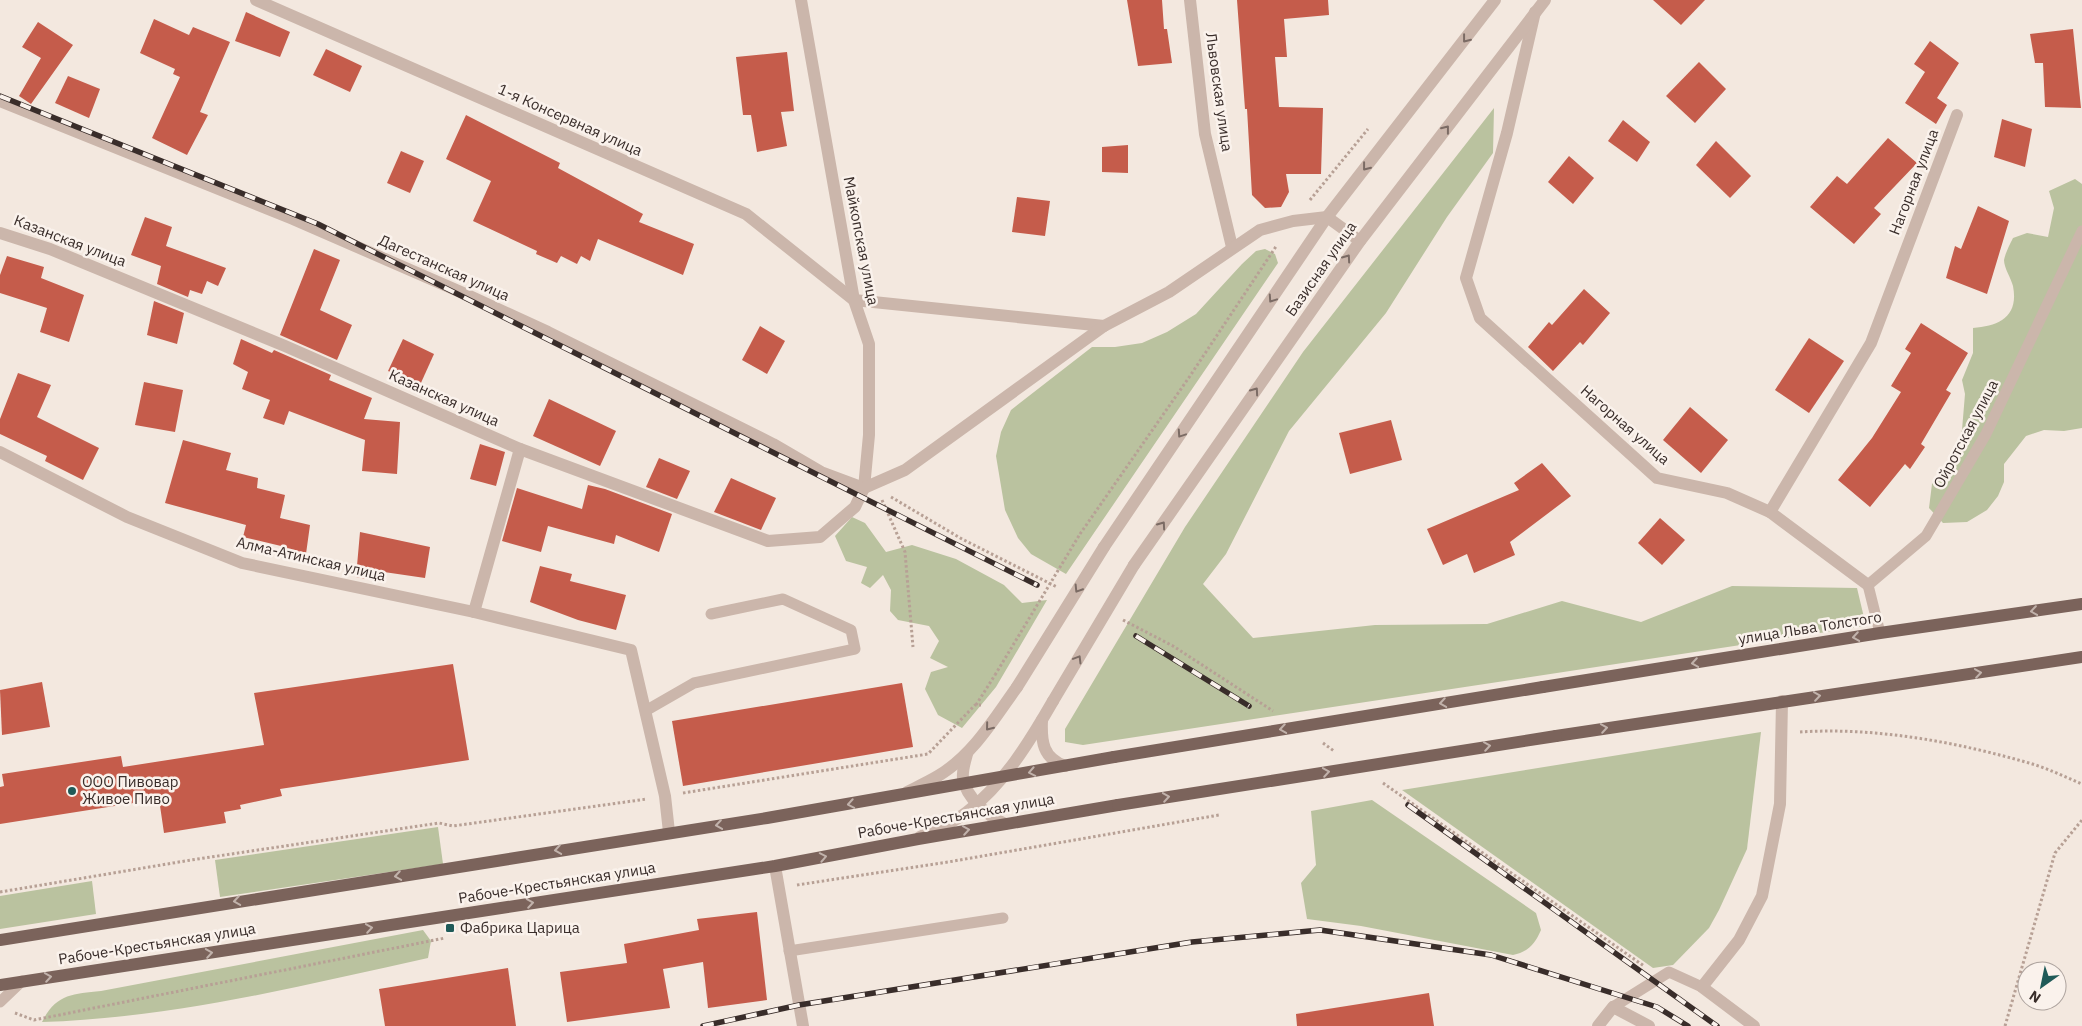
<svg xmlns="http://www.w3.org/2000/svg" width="2082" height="1026" font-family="'IBM Plex Sans',sans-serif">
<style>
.green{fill:#bac29f}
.building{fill:#c55c4b}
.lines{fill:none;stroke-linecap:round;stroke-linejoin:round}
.path{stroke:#b7a095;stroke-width:3;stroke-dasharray:2.5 2.5;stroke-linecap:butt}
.service{stroke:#cbb6ab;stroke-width:11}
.minor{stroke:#cbb6ab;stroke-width:12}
.tertiary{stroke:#cbb6ab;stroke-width:12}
.primary{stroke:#7b635b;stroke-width:12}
.rail-casing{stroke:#392d2a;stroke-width:5.5}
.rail{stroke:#faf2ec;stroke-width:4;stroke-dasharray:11;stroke-linecap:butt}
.path-bridge{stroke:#b7a095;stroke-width:3;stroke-dasharray:2.5 2.5;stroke-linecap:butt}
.tertiary-bridge{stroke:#cbb6ab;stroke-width:12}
.primary-bridge{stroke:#7b635b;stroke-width:12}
.oneway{stroke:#7b6b64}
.oneway2{stroke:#c1b2ab}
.poi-dot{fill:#1f5a58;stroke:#faf2ec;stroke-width:2}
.labels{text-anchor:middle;stroke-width:5;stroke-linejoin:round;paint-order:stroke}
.street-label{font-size:15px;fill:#392d2a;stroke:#faf2ec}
.poi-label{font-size:15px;fill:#392d2a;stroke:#faf2ec;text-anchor:start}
</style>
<rect width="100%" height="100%" fill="#f3e8df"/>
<!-- green -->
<g class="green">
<path d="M1494,108l-1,45 -46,64 -61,96 -97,118 -63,123 -23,30 50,54 122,-13 112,-1 75,-23 79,21 91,-36 125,2 9,38 -783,119 -18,-3v-13l120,-202 118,-175z"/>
<path d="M2075,179l7,5v244l-18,3 -20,-1 -18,6 -22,28v18l-6,14 -11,14 -20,12 -24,1 -14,-15 3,-24 11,-16 10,-9 9,-29 3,-36 -3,-14 11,-27v-25c26,-2 46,-11 40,-42 -2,-8 -9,-18 -9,-26 1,-6 6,-16 9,-22l14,-5 21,4 6,-29 -5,-17z"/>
<path d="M1265,249l10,5 3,9 -212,311 -35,-20 -13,-16 -13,-28 -9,-54 5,-24 10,-22 81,-63h23l27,-4 25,-11 29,-18 46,-50 14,-13z"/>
<path d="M852,517l13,6 21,29 26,-7 44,14 48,26 18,18 25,-3 -51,87 -34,41 -24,-13 -13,-26 6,-17 17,-5 -18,-9 9,-17 -10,-15 -31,-6 -8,-9 1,-21 -8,-15 -13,13 -9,-5 6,-16 -21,-6 -11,-25z"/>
<path d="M1761,732l-14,117 -28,61 -10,18 -36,37 -20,3 -251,-178z"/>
<path d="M1372,800l164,113 5,17c-6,14 -13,22 -28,25l-152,-29 -54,-7 -6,-36 15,-18 -5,-54z"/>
<path d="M438,827l5,37 -223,33 -5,-37z"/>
<path d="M92,881l4,33 -96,15v-33z"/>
<path d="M423,930l8,11 -3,17c-128,28 -254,60 -386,64 14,-28 30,-28 59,-31z"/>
</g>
<!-- building -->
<g class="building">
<path d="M1127,0h35l2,29h3l5,34 -34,3z"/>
<path d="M1237,0h91l1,15 -45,4 3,38h-12l4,50 44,1 -2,66h-35l3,18 -8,15 -16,1 -13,-13 -5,-86h-2z"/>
<path d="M1653,0h52l-24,25z"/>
<path d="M246,12l44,20 -10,25 -45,-16z"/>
<path d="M154,19l35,16 4,-8 37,15 -30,70 8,3 -21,40 -35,-17 28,-61 -7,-3 2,-5 -35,-16z"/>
<path d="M38,22l35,23 -42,59 -12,-8 22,-38 -19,-11z"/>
<path d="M2073,29l8,79 -36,-1 -2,-44h-8l-5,-29z"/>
<path d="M1930,41l29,22 -22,35 10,7 -11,19 -31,-21 20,-31 -11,-8z"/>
<path d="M326,49l36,17 -12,26 -37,-17z"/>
<path d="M787,52l7,59 -13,1 6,34 -30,6 -6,-37h-8l-7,-58z"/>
<path d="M1699,62l27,27 -31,34 -29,-27z"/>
<path d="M68,76l32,13 -11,29 -34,-15z"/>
<path d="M466,115l94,48 -2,5 85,46 -4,8 55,22 -11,31 -85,-36 -8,22 -9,-5 -4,8 -16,-8 -4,7 -21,-9 1,-3 -64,-30 18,-40 -45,-22z"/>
<path d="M2002,119l30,10 -7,38 -31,-10z"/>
<path d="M1623,120l27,22 -13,20 -29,-21z"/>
<path d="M1888,138l29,25 -43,45 7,6 -27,30 -44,-37 27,-31 10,8z"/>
<path d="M1716,141l35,35 -21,22 -34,-33z"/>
<path d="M1128,145v28l-26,-1v-25z"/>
<path d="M401,151l23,10 -14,32 -23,-10z"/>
<path d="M1569,156l25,22 -21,26 -25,-22z"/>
<path d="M1017,197l33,4 -5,35 -33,-4z"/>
<path d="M1978,206l31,15 -22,73 -41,-16 9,-32 6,3z"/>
<path d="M145,217l27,10 -6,19 60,22 -8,18 -11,-5 -5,13 -12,-4 -2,7 -31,-13 4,-18 -30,-11z"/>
<path d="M314,249l26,11 -20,50 32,15 -15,35 -57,-25z"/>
<path d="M7,256l37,11 -3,11 43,17 -15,47 -29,-10 7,-24 -47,-15v-18z"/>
<path d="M1584,289l26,24 -27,32 -3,-3 -27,29 -25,-24 21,-25 3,3z"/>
<path d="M154,301l30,12 -7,31 -30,-9z"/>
<path d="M1921,323l47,30 -22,37 5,3 -30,51 4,3 -15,22 -5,-5 -35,43 -32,-27 34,-42 29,-46 -10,-6 20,-33 -6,-4z"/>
<path d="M760,326l25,15 -18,33 -25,-14z"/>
<path d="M1809,338l35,23 -35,52 -34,-23z"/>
<path d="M241,339l31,14 2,-3 57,25 -2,5 43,18 -8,21 36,3 -3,52 -35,-3 3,-31 -76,-29 -5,14 -21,-7 7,-18 -28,-11 6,-17 -15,-8z"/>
<path d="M403,339l31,15 -14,31 -32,-14z"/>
<path d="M18,373l33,12 -14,32 62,31 -16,32 -38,-19 2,-5 -47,-22v-15z"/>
<path d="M144,382l39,8 -8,42 -40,-7z"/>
<path d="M549,399l67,32 -16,35 -67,-30z"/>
<path d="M1690,407l38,33 -27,33 -38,-33z"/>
<path d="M1391,420l11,40 -52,14 -11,-41z"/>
<path d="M183,440l48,13 -5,17 32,8 -1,10 28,7 -5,23 30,7 -5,36 -26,-6 2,-9 -38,-9 3,-12 -81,-22z"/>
<path d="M480,444l25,8 -9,34 -26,-7z"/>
<path d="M659,458l31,13 -13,28 -31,-12z"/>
<path d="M1542,463l29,33 -61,46 5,13 -41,18 -7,-19 -24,11 -16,-36 92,-39 -5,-7z"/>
<path d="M731,478l45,20 -15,32 -47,-18z"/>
<path d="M588,485l17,4 67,25 -13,38 -43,-17 -2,9 -66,-18 -7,26 -39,-11 15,-53 65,21z"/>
<path d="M1660,518l25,22 -23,25 -24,-22z"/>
<path d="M360,532l70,15 -5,31 -41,-6 -1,10 -27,-5z"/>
<path d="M540,566l32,8 -2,7 56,14 -10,35 -38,-10 -48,-18z"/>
<path d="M453,664l16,96 -189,29 2,7 -42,9 1,4 -17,3 2,11 -62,10 -5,-34 -159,25v-37l4,-1 -2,-12 119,-18 2,11 141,-22 -10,-52z"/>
<path d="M42,682l8,45 -48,8 -2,-45z"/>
<path d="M902,683l11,64 -230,39 -11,-65z"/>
<path d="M757,912l10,88 -59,8 -5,-46 -40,7 7,39 -103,14 -7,-50 67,-9 -3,-19 75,-14 -2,-11z"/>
<path d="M508,968l8,58h-131l-6,-37z"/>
<path d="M1429,993l5,33h-137l-1,-12z"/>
</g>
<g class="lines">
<!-- path -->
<g class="path">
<path d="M1310,200l58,-71"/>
<path d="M891,497l71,42 95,48"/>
<path d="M882,500l23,52 8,95"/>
<path d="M1080,534l110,-158 87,-131"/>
<path d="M1123,620l50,26 100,65"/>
<path d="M976,705l19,-30"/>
<path d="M1800,732c76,-5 156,10 229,31 18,5 36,14 53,21"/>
<path d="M1323,743l11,8"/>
<path d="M1383,783l261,183"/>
<path d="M683,793l245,-39 47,-49h6"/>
<path d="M797,885l151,-23 271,-47"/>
<path d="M0,892l191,-32 248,-37 14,3 194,-27"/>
<path d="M15,1013l19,7 411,-82"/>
<path d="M2005,1026l50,-173 27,-33"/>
</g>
<!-- service -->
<g class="service">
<path d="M1880,633l-12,-48 58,-49 60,-102 96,-203"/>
<path d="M647,710l47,-27 161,-34 -4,-19 -68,-31 -72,15"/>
<path d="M789,951l214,-33"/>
<path d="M0,1002l22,-21"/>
<path d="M1613,1007l56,-35 33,15"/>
</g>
<!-- minor -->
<g class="minor">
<path d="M256,0l490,214 108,86 250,26"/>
<path d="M1190,0l15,134 27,113"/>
<path d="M1535,12l-28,121 -41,145 14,40 177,160 70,15 43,19 101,-169 86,-228"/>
<path d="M0,101l293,118 170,74 85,39 225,112 48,28 43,16"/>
<path d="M0,233l50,16 235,97 235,103 248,92 52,-4 35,-30 9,-19 5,-53v-91l-15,-44 -53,-300"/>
<path d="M0,452l127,65 115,46 232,49 157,38 34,146 4,36"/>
<path d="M864,488l41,-18 199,-144 65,-34 91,-62 33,-9 34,-4 33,24"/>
<path d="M1770,512l98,73"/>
<path d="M474,612l46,-163"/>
<path d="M1598,1026l15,-19 36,19"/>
<path d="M1754,1026l-52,-39 37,-47 23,-44 18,-92 2,-103"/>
</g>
<!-- tertiary -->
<g class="tertiary">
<path d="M1104,547l223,-330 168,-217"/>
<path d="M1134,565l226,-324 185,-241"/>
<path d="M1042,720c-1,22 1,38 23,46"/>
<path d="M967,754c-2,8 -5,16 -4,24 3,20 25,38 42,46"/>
<path d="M907,792c10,-5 21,-10 31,-16 35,-21 56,-57 79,-89"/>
<path d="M920,837c15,-7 33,-14 47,-25 37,-28 63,-71 86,-111"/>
<path d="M775,866l28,160"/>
</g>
<!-- primary -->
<g class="primary">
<path d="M1543,687l337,-54 202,-29"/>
<path d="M1556,736l526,-79"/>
<path d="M0,940l767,-122 347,-61"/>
<path d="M0,985l775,-119 143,-27 200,-34"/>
</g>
<!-- rail casing -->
<g class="rail-casing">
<g id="rail">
<path d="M0,96l318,128 719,361"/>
<path d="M1136,636l113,70"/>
<path d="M1408,805l309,221"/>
<path d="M703,1026l96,-21 393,-63 128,-12 171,25 166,52 31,19"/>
</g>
</g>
<!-- rail -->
<use href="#rail" class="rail"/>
<!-- path-bridge -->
<path class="path-bridge" d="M995,675l85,-141"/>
<!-- tertiary-bridge -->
<g class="tertiary-bridge">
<path d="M1017,687l87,-140"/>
<path d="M1053,701l81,-136"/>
</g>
<!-- primary-bridge -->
<g class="primary-bridge">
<path d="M1114,757l429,-70"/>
<path d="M1118,805l438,-69"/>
</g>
</g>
<!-- one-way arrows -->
<defs><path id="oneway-chevron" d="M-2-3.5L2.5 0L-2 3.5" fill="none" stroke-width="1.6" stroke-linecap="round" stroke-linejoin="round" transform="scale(1.25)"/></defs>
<g class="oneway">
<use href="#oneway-chevron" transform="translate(1466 39) rotate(128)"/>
<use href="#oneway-chevron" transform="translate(1446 129) rotate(-52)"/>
<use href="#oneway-chevron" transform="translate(1366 167) rotate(128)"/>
<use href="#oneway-chevron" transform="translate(1347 258) rotate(-55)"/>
<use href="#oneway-chevron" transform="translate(1272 299) rotate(124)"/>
<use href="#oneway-chevron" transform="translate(1255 391) rotate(-55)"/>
<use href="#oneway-chevron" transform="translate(1181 434) rotate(124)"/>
<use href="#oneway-chevron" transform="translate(1162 525) rotate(-55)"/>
<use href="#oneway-chevron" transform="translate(1078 589) rotate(122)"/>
<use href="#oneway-chevron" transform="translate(1078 659) rotate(-59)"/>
<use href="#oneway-chevron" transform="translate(989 727) rotate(129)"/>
</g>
<g class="oneway2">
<use href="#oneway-chevron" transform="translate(2034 611) rotate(172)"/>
<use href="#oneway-chevron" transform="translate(1856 637) rotate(171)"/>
<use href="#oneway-chevron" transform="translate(1695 663) rotate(171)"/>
<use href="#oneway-chevron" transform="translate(1978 673) rotate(-8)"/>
<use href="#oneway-chevron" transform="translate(1817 696) rotate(-8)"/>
<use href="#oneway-chevron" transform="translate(1443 703) rotate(171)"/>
<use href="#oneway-chevron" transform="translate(1604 728) rotate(-9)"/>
<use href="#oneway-chevron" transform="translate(1283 729) rotate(171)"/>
<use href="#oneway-chevron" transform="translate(1487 746) rotate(-9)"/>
<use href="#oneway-chevron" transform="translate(1032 772) rotate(169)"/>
<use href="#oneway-chevron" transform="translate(1326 772) rotate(-9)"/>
<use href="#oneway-chevron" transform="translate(1166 797) rotate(-9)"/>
<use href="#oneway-chevron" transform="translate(851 804) rotate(170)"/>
<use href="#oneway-chevron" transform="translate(719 825) rotate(172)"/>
<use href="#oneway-chevron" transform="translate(966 830) rotate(-9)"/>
<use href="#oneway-chevron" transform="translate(558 850) rotate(171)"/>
<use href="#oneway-chevron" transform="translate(823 857) rotate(-11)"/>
<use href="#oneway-chevron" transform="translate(398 876) rotate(171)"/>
<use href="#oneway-chevron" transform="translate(237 901) rotate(171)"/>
<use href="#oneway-chevron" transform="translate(530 903) rotate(-9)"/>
<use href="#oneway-chevron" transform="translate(369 928) rotate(-9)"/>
<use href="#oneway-chevron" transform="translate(209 953) rotate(-9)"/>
<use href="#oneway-chevron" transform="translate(48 977) rotate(-9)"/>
</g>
<!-- markers -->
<g class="poi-dot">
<circle cx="72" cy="791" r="5"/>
<rect x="445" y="923" width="10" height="10" rx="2.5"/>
</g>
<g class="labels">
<!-- street labels -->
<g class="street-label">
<text transform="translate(1219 92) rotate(82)" y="5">Львовская улица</text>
<text transform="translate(570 120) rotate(24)" y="5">1-я Консервная улица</text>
<text transform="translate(1914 182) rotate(-69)" y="5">Нагорная улица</text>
<text transform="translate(70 241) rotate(21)" y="5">Казанская улица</text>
<text transform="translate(861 241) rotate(79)" y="5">Майкопская улица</text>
<text transform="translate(444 268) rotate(24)" y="5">Дагестанская улица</text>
<text transform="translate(1321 269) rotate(-55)" y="5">Базисная улица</text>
<text transform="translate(444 398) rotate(24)" y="5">Казанская улица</text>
<text transform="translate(1625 425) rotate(41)" y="5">Нагорная улица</text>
<text transform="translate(1966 434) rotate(-62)" y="5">Ойротская улица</text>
<text transform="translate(311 559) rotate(13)" y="5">Алма-Атинская улица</text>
<text transform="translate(1810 628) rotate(-9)" y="5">улица Льва Толстого</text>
<text transform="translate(956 816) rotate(-10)" y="5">Рабоче-Крестьянская улица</text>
<text transform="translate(557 883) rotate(-9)" y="5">Рабоче-Крестьянская улица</text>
<text transform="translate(157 944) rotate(-9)" y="5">Рабоче-Крестьянская улица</text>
</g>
<!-- poi labels -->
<g class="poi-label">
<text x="82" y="787">ООО Пивовар<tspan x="82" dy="17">Живое Пиво</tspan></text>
<text x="460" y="933">Фабрика Царица</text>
</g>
</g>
<!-- north arrow -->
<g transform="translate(2042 986) rotate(213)"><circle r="24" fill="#faf2ec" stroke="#ada39e"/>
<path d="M0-4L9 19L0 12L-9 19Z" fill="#1f5a58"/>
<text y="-8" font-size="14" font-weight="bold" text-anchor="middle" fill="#392d2a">N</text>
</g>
</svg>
